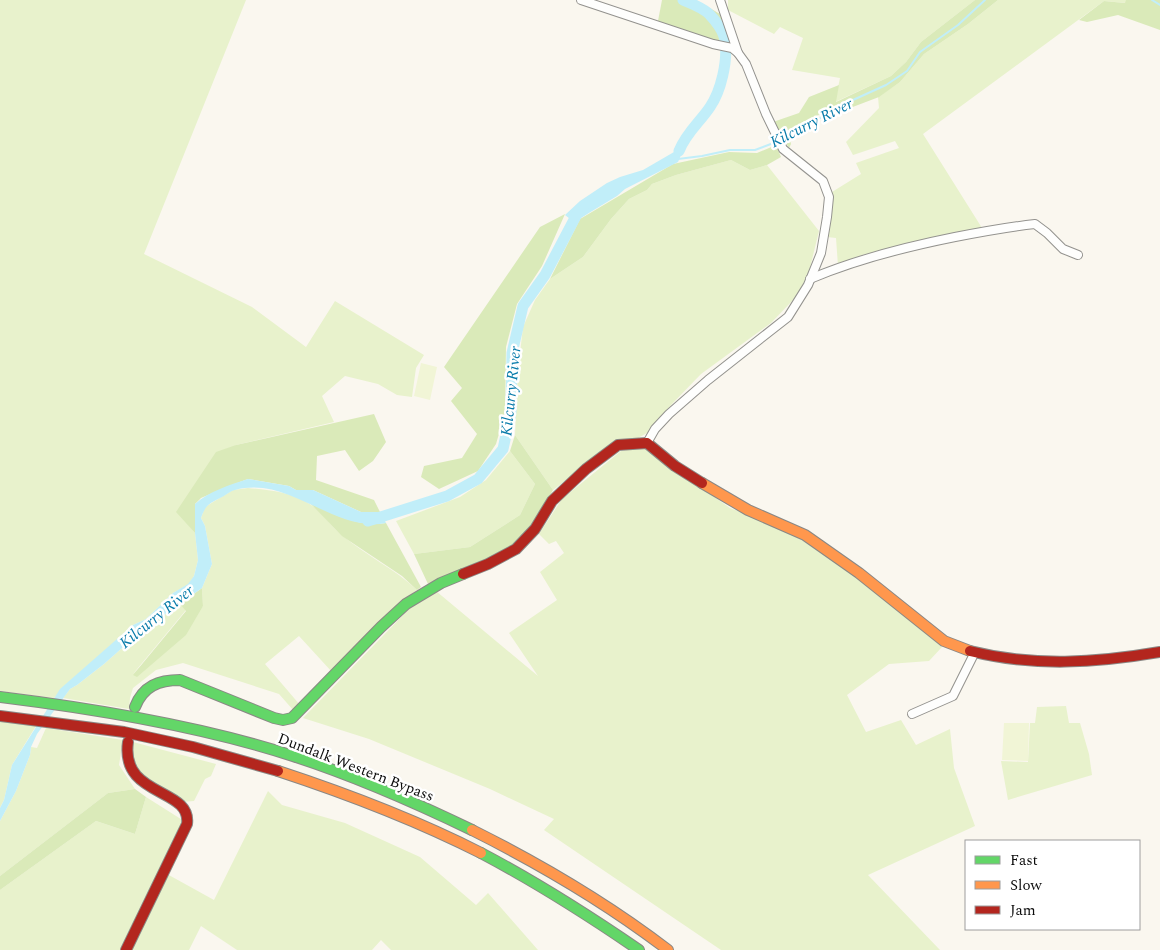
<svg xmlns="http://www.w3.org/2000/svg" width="1160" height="950" font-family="Spectral,serif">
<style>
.green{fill:#e8f2cc}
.forest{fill:#daeab9}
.pitch{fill:#f1f5d6}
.water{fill:#c1eef9}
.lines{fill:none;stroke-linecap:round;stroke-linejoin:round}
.stream{stroke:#c1eef9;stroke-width:2}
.river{stroke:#c1eef9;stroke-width:11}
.street-casing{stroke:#93928e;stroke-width:10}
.fast-casing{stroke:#8a8885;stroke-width:12}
.slow-casing{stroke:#8a8885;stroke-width:12}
.jam-casing{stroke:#8a8885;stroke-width:12}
.street{stroke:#fefefd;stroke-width:8}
.fast{stroke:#63d668;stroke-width:10}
.slow{stroke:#ff974d;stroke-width:10}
.jam{stroke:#b3261e;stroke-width:10}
.labels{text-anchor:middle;stroke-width:5;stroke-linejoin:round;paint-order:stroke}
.street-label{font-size:15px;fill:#0c0c0c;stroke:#fff}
.water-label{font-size:16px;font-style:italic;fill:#087baa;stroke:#fff}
</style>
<rect width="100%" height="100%" fill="#faf7ef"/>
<!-- green -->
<g class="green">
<path d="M0,0h246l-102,254 108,53 54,40 29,-46 89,54 -8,13 -4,29 -15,-2 -19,-11 -33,-8 -23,20 12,26 -98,23 -59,66 18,22 3,27 -4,16 -5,8 -16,9 -27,26 -13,6 -79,73 -54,-7z"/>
<path d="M728,0h247l-54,42 -15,20 -15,14 -56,26 5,-24 -48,-8 11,-32 -23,-11 -6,7 -46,-24z"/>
<path d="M998,0h128v3l-22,-2 -181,133 59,94 -120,27 -24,11 -2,-28 -9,-1 6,-37 -1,-8 29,-18 -5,-11 43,-15 -4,-7 -42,14 -7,-13 33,-34 -1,-11 22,-15 24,-28 44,-30z"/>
<path d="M731,160l19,10 17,-5 52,66 -11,45 -14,23 -23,24 -70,51 -29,30 -25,29 -9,5 -23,4 -62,48 -38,-55 3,-64 5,-44 12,-27 15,-21 33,-22 28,-38 18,-20 18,-9 5,-6 24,-9z"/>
<path d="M645,447l22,20 46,29 17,12 45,17 24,13 76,52 67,57 -13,14 -40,3 -42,31 19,37 35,-12 15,25 34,-16 4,39 21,58 -107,49 72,75h-219l-177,-120 10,-11 -64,-30 -121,-50 -66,-21 109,-112 24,-15 102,85 -29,-43 48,-33 -17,-28 24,-19 -8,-12 -7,3 -10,-10 23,-35 59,-48z"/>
<path d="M510,451l25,33 -15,31 -50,32 -56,7 -18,-33 64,-24 26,-17z"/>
<path d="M248,488c21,2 43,4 60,15 13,7 22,23 34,32 24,21 52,33 75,55l-17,12 -68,70 -33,-36 -34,28 35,41 -6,6 -15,-17 -96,-31 -27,7 -23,18 -3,10 -1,11 -66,-11 7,-9 7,-4 27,-21 35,-31 41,-29 6,6 -53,64 70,-68 -1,-18 10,-24 -7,-38 -4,-8 4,-11 8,-5 20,-12z"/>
<path d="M1066,706l3,17h11l9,31 3,21 -84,25 -7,-39 27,1 2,-39h5l2,-16z"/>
<path d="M0,721l36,5 -24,39 -8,35 -4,8z"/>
<path d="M46,728l77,12 -4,25 16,24 -27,4 -108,83v-55l16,-30 14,-36 1,-8 6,1z"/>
<path d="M133,742l83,22 -5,12 -6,3 -11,22 -12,1 -42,-26 -8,-12z"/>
<path d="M268,791l14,14 63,18 75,34 56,48 12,-12 50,57h-147l-10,-10 -9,10h-135l-36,-24 -12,24h-59l37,-76 47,26z"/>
<path d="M146,797l38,24 -63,129h-121v-60l96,-69 39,13z"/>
</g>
<!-- forest -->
<g class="forest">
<path d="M662,0h34l24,14 12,31 -16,-3 -58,-21z"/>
<path d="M975,0h23l-30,24 -44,30 -24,28 -21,15 -50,19 -7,-3 -34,19 3,12 -2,4 -16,-26 26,-9 10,-16 30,-12 -3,17 55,-26 15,-14 15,-20z"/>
<path d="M1126,0h34v30l-42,-15 -31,7 -8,-2 25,-19 21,2z"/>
<path d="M776,145l5,12 -14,8 -17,5 -19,-10 -55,15 -24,9 -5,6 -18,9 -18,20 -28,38 -33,22 30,-60 93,-55 56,-12 28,1z"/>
<path d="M565,214l-23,52 -25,38 -11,43 -1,66 -9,31 -18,27 -39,18 -18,-12 3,-11 38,-8 15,-24 -26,-33 11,-13 -18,-21 96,-140z"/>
<path d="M374,414l12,28 -13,19 -14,10 -14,-21 -28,6 -1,24 58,20 6,12h-19l-48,-22h-17l-7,-4 -41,-7 -19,7 -28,12 -6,6v29l-19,-21 40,-60 20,-7z"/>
<path d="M515,435l38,55c-8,14 -15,31 -26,43 -22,26 -67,39 -99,51l-14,-30 56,-7 50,-32 15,-31 -25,-33z"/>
<path d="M310,503c24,11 49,25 76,20l35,64 -4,3 -15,-14 -60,-40z"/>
<path d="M202,588l1,18 -17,29 -49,42 -4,-2 53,-64 -6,-7z"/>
<path d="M135,789l11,8 -11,37 -39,-13 -96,69v-14l108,-83z"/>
</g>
<!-- pitch -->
<g class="pitch">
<path d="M421,363l16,4 -7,33 -16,-4z"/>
<path d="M1004,723h25l-1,38 -26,-1z"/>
</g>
<!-- water -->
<g class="water">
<path d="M683,135l5,4 -10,23 -53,27 -8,7 -43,26 -9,-7 15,-14 27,-18 13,-6 23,-7 31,-18z"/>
<path d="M248,479l41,7 7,4h17l48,22h19l6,11c-53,10 -96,-48 -151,-33 -5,1 -9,5 -13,7 -13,7 -16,7 -21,21l4,8 7,38 -10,24 -63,45 -35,31 -27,21 -7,4 -33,45 -6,13 -1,8 -14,36 -16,30v-13l4,-8 8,-35 48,-76 73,-64 13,-6 27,-26 15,-9 6,-8 4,-16 -3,-27v-29c14,-13 35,-19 53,-25z"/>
</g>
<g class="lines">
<!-- stream -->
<g class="stream">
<path d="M1152,0l8,5"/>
<path d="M780,140l73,-40 33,-15 21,-14 13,-19 38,-27 27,-25"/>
<path d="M678,159l24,-3 28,-6h25l21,-8"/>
</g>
<!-- river -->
<g class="river">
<path d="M679,151c7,-18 21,-29 31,-44 11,-16 18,-46 15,-66 -1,-9 -9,-20 -15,-26 -6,-7 -18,-11 -27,-15"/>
<path d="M368,521l79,-25 31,-17 25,-30 8,-37 1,-59 11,-47 22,-31 32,-61 6,-4"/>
</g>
<!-- street casing -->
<g class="street-casing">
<g id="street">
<path d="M581,0l132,44 19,4 6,5 8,11 20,50 17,35 40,32 6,16 -2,20 -6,36 -13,32 -20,32 -80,63 -39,34 -14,15 -8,14"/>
<path d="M720,0l18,53"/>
<path d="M810,279c47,-20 95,-32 145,-42 26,-5 52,-10 80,-13l12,9 16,16 15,6"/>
<path d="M912,714l41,-18 22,-44"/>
</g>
</g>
<!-- fast casing -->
<g class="fast-casing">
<g id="fast">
<path d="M0,697c97,12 201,29 293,59 62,20 121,46 179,74"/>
<path d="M135,707c8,-21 24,-27 45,-27l94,38 9,2 9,-2 89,-91 25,-23 35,-21 22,-9"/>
<path d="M481,853c55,29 107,62 158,97"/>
</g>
</g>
<!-- slow casing -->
<g class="slow-casing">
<g id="slow">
<path d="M702,483l46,27 57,25 54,38 85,68 26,10"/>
<path d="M278,771c70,23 138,49 203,82"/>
<path d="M472,830c68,34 136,74 196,120"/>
</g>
</g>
<!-- jam casing -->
<g class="jam-casing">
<g id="jam">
<path d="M463,574l25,-10 28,-15 19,-20 17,-28 34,-32 32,-24 29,-2 28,23 27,17"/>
<path d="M970,651c64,16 126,12 190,1"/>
<path d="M0,716l124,16 69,15 85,24"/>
<path d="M126,950l61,-126c5,-37 -67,-26 -59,-82"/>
</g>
</g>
<!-- street -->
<use href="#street" class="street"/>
<!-- fast -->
<use href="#fast" class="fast"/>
<!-- slow -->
<use href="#slow" class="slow"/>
<!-- jam -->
<use href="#jam" class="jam"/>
</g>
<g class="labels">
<!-- street labels -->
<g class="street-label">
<text transform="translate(356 767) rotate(21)" y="5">Dundalk Western Bypass</text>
</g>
<!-- water labels -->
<g class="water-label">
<text transform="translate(811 122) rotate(-27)" y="6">Kilcurry River</text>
<text transform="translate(510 391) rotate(-84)" y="6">Kilcurry River</text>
<text transform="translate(156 616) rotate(-39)" y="6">Kilcurry River</text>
</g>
</g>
<!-- legend -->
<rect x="965" y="840" width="175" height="90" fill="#ffffff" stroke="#9e9e9e"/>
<rect x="975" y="856" width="25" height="8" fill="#63d668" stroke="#9e9e9e"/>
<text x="1010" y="865" font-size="15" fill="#0c0c0c">Fast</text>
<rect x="975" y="881" width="25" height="8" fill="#ff974d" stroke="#9e9e9e"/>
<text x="1010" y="890" font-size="15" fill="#0c0c0c">Slow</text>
<rect x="975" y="906" width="25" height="8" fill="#b3261e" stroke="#9e9e9e"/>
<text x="1010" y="915" font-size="15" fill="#0c0c0c">Jam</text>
</svg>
